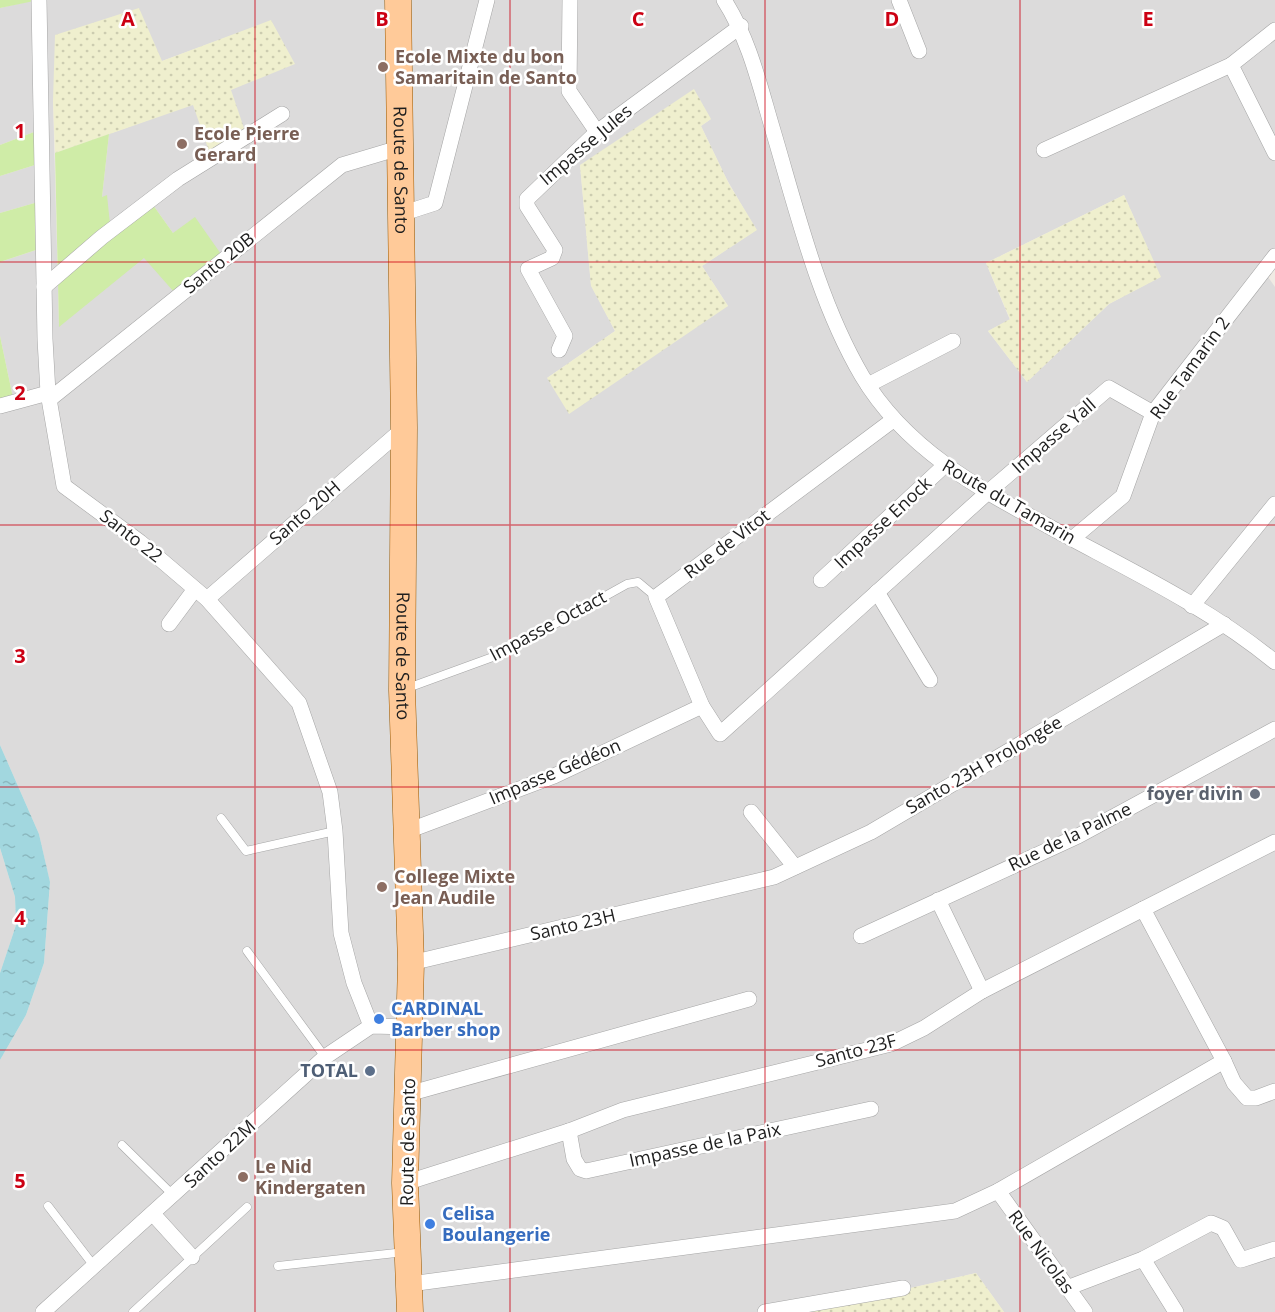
<svg xmlns="http://www.w3.org/2000/svg" width="1275" height="1312" font-family="'Open Sans',sans-serif">
<style>
.residential{fill:#dcdbdb;fill-rule:evenodd}
.farmland{fill:url(#farmland-dots)}
.grass{fill:#cfeca7}
.water{fill:url(#water-ripples)}
.lines{fill:none;stroke-linecap:round;stroke-linejoin:round}
.service-casing{stroke:#a5a5a5;stroke-width:9}
.minor-casing{stroke:#a5a5a5;stroke-width:16}
.primary-casing{stroke:#985800;stroke-width:27}
.service{stroke:#fff;stroke-width:8}
.minor{stroke:#fff;stroke-width:15}
.primary{stroke:#ffca99;stroke-width:26}
.grid{fill:none;stroke:#cc0013;stroke-width:1.5;stroke-opacity:0.55}
.education-dot{fill:#8d6e63;stroke:#fff;stroke-width:2}
.worship-dot{fill:#6b7280;stroke:#fff;stroke-width:2}
.shop-dot{fill:#3f7fe0;stroke:#fff;stroke-width:2}
.service-dot{fill:#5c6f8a;stroke:#fff;stroke-width:2}
.labels{text-anchor:middle;stroke-width:5;stroke-linejoin:round;paint-order:stroke}
.education-label{font-size:18px;font-weight:bold;fill:#785e54;stroke:#fff;text-anchor:start}
.street-label{font-size:18px;fill:#1e1e1e;stroke:#fff}
.worship-label{font-size:18px;font-weight:bold;fill:#5b616d;stroke:#fff;text-anchor:end}
.shop-label{font-size:18px;font-weight:bold;fill:#366cbe;stroke:#fff;text-anchor:start}
.service-label{font-size:18px;font-weight:bold;fill:#4e5e75;stroke:#fff;text-anchor:end}
.grid-label{font-size:20px;text-anchor:middle;font-weight:bold;fill:#cc0013;stroke:#fff;stroke-width:5;stroke-linejoin:round;paint-order:stroke}
</style>
<defs>
<pattern id="farmland-dots" width="8" height="8" patternUnits="userSpaceOnUse" patternTransform="scale(1.5)"><rect width="8" height="8" fill="#efefce"/><path d="M2 2h.1M6 6h.1" fill="none" stroke="#ccccb0" stroke-width="1.8" stroke-linecap="round"/></pattern>
<pattern id="water-ripples" width="26" height="14" patternUnits="userSpaceOnUse" patternTransform="scale(1.5)"><rect width="26" height="14" fill="#a2d7df"/><path d="M2 4q2-2 4 0t4 0M15 11q2-2 4 0t4 0" fill="none" stroke="#8bb8bf"/></pattern>
</defs>
<rect width="100%" height="100%" fill="#f0ebe4"/>
<!-- residential -->
<g class="residential">
<path d="M34,0h1241v259l-11,12 11,16v1025h-271l-28,-39 -170,39h-806v-252l26,-45 18,-52 6,-80 -11,-49 -39,-89v-343l13,-4 -13,-62v-74l39,-13 -1,-47 -38,11v-37l35,-11 -1,-33 -34,13v-137zM271,21l-40,69 -122,44 -7,63 8,27 43,-19 20,28 -114,93 -6,-225zM711,119l-10,7 25,52 30,52 -54,36 26,40 -181,72 68,-47 -24,-46 -11,-120zM1124,195l36,82 -51,27 -82,78 -39,-51 22,-11 -24,-57z"/>
<path d="M0,848l15,49 1,28 -16,48z"/>
</g>
<!-- farmland -->
<g class="farmland">
<path d="M139,8l23,53 109,-41 24,44 -64,26 14,41 -36,20 -16,-46 -138,48 -2,-52 2,-66z"/>
<path d="M694,89l17,30 -10,7 28,58 28,46 -55,36 26,40 -159,108 -22,-36 68,-47 -24,-45 -11,-121z"/>
<path d="M1124,195l37,82 -52,27 -82,78 -39,-51 22,-12 -24,-56z"/>
<path d="M976,1273l28,39h-198z"/>
</g>
<!-- grass -->
<g class="grass">
<path d="M0,0h34v1l-34,7z"/>
<path d="M34,132l1,33 -35,11v-31z"/>
<path d="M109,134l-7,63 5,-2 3,29 43,-19 20,28 22,-16 26,37 -47,38 -30,-34 -85,69 -4,-174z"/>
<path d="M38,202l1,47 -39,13v-49z"/>
<path d="M0,336l13,62 -13,4z"/>
</g>
<!-- water -->
<path class="water" d="M0,745l39,89 11,48 -6,81 -18,52 -26,45v-87l16,-48 -1,-28 -15,-49z"/>
<g class="lines">
<!-- service casing -->
<g class="service-casing">
<g id="service">
<path d="M405,689l96,-35 126,-70 11,-2 18,15"/>
<path d="M221,818l25,33 89,-20"/>
<path d="M247,951l78,106"/>
<path d="M122,1145l52,51"/>
<path d="M48,1206l46,60"/>
<path d="M278,1266l127,-14"/>
<path d="M133,1312l114,-105"/>
</g>
</g>
<!-- minor casing -->
<g class="minor-casing">
<g id="minor">
<path d="M39,0l6,339 3,54 16,93 76,56 67,57 92,104 31,89 5,39 6,102 13,50 17,43"/>
<path d="M570,0l-1,91 28,41"/>
<path d="M724,0c25,39 35,83 48,127 25,84 46,174 90,249 43,72 114,111 186,150 77,42 159,80 227,136"/>
<path d="M899,0l20,51"/>
<path d="M1275,30l-44,35 44,88"/>
<path d="M1044,150l187,-85"/>
<path d="M401,214l34,-11 52,-203"/>
<path d="M44,287l58,-50 76,-58 104,-65"/>
<path d="M559,350l6,-14 -37,-67 24,-11 3,-8 -28,-44v-7l70,-67 144,-106"/>
<path d="M868,385l85,-44"/>
<path d="M50,399l292,-234 57,-17"/>
<path d="M0,406l48,-13"/>
<path d="M893,420l-237,177 46,109 18,28 267,-241 122,-105 44,25"/>
<path d="M1072,539l51,-43 30,-83 122,-157"/>
<path d="M821,580l123,-114"/>
<path d="M877,592l53,88"/>
<path d="M207,599l197,-171"/>
<path d="M1192,606l83,-102"/>
<path d="M169,624l26,-35"/>
<path d="M751,812l44,55"/>
<path d="M405,832l149,-56 148,-70"/>
<path d="M938,900l44,91"/>
<path d="M861,936l217,-100 197,-107"/>
<path d="M411,963l363,-86 97,-45 353,-208"/>
<path d="M1224,1061l10,22 13,15h9l19,-7"/>
<path d="M408,1094l341,-95"/>
<path d="M569,1131l5,28 6,10 6,2 285,-62"/>
<path d="M405,1183l164,-52 54,-21 268,-66 33,-16 58,-37 293,-149"/>
<path d="M998,1191l87,121"/>
<path d="M154,1215l38,42"/>
<path d="M1143,1259l33,53"/>
<path d="M410,1284l545,-73 43,-20 226,-130 -81,-152"/>
<path d="M1067,1288l76,-29 68,-36 12,5 18,32 34,-11"/>
<path d="M43,1312l282,-255 46,-31 39,1"/>
<path d="M765,1312l138,-24"/>
</g>
</g>
<!-- primary casing -->
<g class="primary-casing">
<g id="primary">
<path id="s1" d="M398,0l6,428 -2,262 9,273 -6,220 5,129"/>
</g>
</g>
<!-- service -->
<use href="#service" class="service"/>
<!-- minor -->
<use href="#minor" class="minor"/>
<!-- primary -->
<use href="#primary" class="primary"/>
</g>
<!-- grid -->
<path class="grid" d="M255,0v1312M510,0v1312M765,0v1312M1020,0v1312M0,262h1275M0,525h1275M0,787h1275M0,1050h1275"/>
<!-- markers -->
<g class="education-dot">
<circle cx="383" cy="67" r="6"/>
<circle cx="182" cy="144" r="6"/>
<circle cx="382" cy="887" r="6"/>
<circle cx="243" cy="1177" r="6"/>
</g>
<circle class="worship-dot" cx="1255" cy="794" r="6"/>
<g class="shop-dot">
<circle cx="379" cy="1019" r="6"/>
<circle cx="430" cy="1224" r="6"/>
</g>
<circle class="service-dot" cx="370" cy="1071" r="6"/>
<g class="labels">
<!-- education labels -->
<g class="education-label">
<text x="395" y="63">Ecole Mixte du bon<tspan x="395" dy="21">Samaritain de Santo</tspan></text>
<text x="194" y="140">Ecole Pierre<tspan x="194" dy="21">Gerard</tspan></text>
<text x="394" y="883">College Mixte<tspan x="394" dy="21">Jean Audile</tspan></text>
<text x="255" y="1173">Le Nid<tspan x="255" dy="21">Kindergaten</tspan></text>
</g>
<!-- street labels -->
<g class="street-label">
<text transform="translate(586 145) rotate(-40)" y="6">Impasse Jules</text>
<text dy="6" stroke="none"><textPath href="#s1" startOffset="170">Route de Santo</textPath></text>
<text transform="translate(219 263) rotate(-39)" y="6">Santo 20B</text>
<text transform="translate(1190 368) rotate(-54)" y="6">Rue Tamarin 2</text>
<text transform="translate(1054 436) rotate(-41)" y="6">Impasse Yall</text>
<text transform="translate(1009 502) rotate(30)" y="6">Route du Tamarin</text>
<text transform="translate(305 513) rotate(-41)" y="6">Santo 20H</text>
<text transform="translate(883 523) rotate(-43)" y="6">Impasse Enock</text>
<text transform="translate(131 536) rotate(38)" y="6">Santo 22</text>
<text transform="translate(727 544) rotate(-37)" y="6">Rue de Vitot</text>
<text transform="translate(548 626) rotate(-28)" y="6">Impasse Octact</text>
<text dy="6" stroke="none"><textPath href="#s1" startOffset="656">Route de Santo</textPath></text>
<text transform="translate(984 765) rotate(-30)" y="6">Santo 23H Prolongée</text>
<text transform="translate(555 772) rotate(-23)" y="6">Impasse Gédéon</text>
<text transform="translate(1070 837) rotate(-26)" y="6">Rue de la Palme</text>
<text transform="translate(573 925) rotate(-13)" y="6">Santo 23H</text>
<text transform="translate(856 1051) rotate(-15)" y="6">Santo 23F</text>
<text transform="translate(408 1142) rotate(-89)" y="6">Route de Santo</text>
<text transform="translate(705 1145) rotate(-12)" y="6">Impasse de la Paix</text>
<text transform="translate(220 1154) rotate(-43)" y="6">Santo 22M</text>
<text transform="translate(1041 1252) rotate(54)" y="6">Rue Nicolas</text>
</g>
<!-- worship labels -->
<g class="worship-label">
<text x="1243" y="800">foyer divin</text>
</g>
<!-- shop labels -->
<g class="shop-label">
<text x="391" y="1015">CARDINAL<tspan x="391" dy="21">Barber shop</tspan></text>
<text x="442" y="1220">Celisa<tspan x="442" dy="21">Boulangerie</tspan></text>
</g>
<!-- service labels -->
<g class="service-label">
<text x="358" y="1077">TOTAL</text>
</g>
</g>
<g class="grid-label">
<text x="128" y="26">A</text>
<text x="382" y="26">B</text>
<text x="638" y="26">C</text>
<text x="892" y="26">D</text>
<text x="1148" y="26">E</text>
<text x="20" y="138">1</text>
<text x="20" y="400">2</text>
<text x="20" y="663">3</text>
<text x="20" y="925">4</text>
<text x="20" y="1188">5</text>
</g>
</svg>
